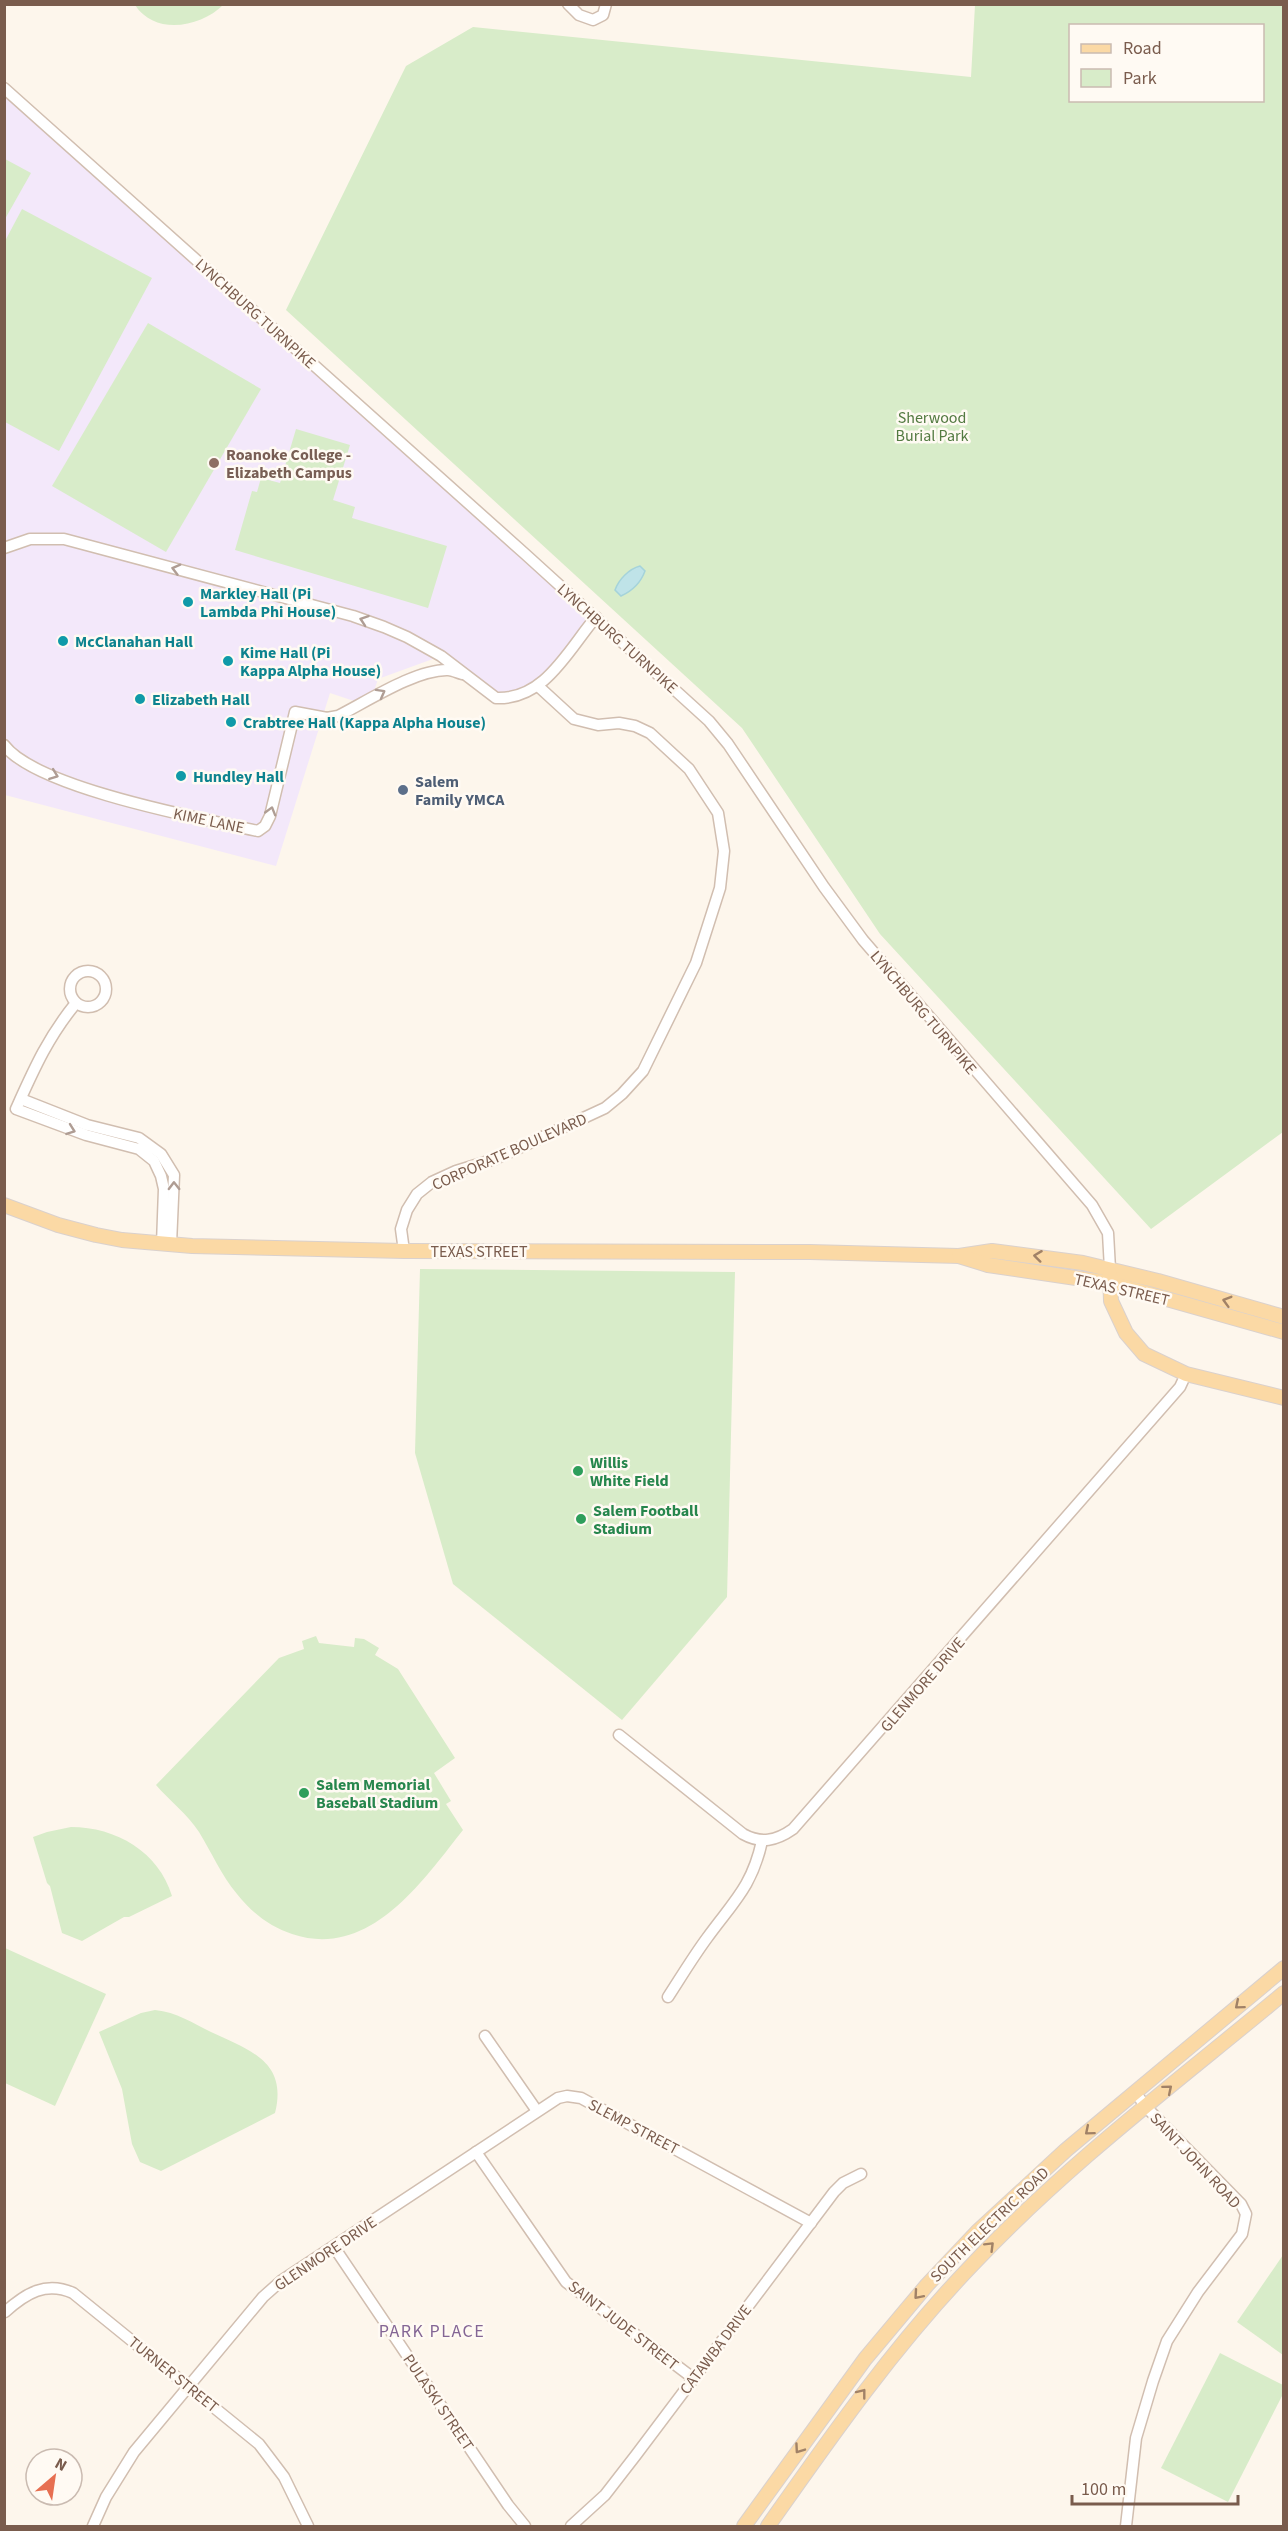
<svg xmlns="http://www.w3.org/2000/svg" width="1288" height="2531" font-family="'Source Sans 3',sans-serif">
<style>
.education{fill:#f3e8fa}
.green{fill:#d8ecc9;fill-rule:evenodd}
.water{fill:#bfe3e8;stroke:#a5d3da;stroke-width:1.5}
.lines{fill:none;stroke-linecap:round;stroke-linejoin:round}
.minor-casing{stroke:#d1beb0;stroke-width:13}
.major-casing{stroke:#dad1cd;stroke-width:16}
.minor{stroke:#fff;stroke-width:10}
.major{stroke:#fbd9a5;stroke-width:14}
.oneway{stroke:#af9d94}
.oneway2{stroke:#a18267}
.education-dot{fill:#8d6e63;stroke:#fffaf3;stroke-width:2}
.culture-dot{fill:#0f9aa8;stroke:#fffaf3;stroke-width:2}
.service-dot{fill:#5c6f8a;stroke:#fffaf3;stroke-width:2}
.leisure-dot{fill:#2e9e5b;stroke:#fffaf3;stroke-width:2}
.labels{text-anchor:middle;stroke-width:5;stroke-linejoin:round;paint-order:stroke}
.street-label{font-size:16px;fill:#7a5c4d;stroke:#fffaf3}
.park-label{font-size:16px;fill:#537a41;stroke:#fffaf3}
.education-label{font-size:16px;font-weight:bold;fill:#785e54;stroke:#fffaf3;text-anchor:start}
.culture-label{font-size:16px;font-weight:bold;fill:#0d838f;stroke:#fffaf3;text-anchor:start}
.service-label{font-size:16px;font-weight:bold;fill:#4e5e75;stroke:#fffaf3;text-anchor:start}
.leisure-label{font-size:16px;font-weight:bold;fill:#27864d;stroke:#fffaf3;text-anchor:start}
.neighbourhood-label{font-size:18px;letter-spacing:1.5px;fill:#846695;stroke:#fffaf3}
</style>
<rect width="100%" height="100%" fill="#fdf6ec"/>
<!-- education -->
<path class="education" d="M4,88l592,529 -53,65 -47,16 -55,-42 -63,23 -9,27 -39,-13 -54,173 -271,-71z"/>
<!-- green -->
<g class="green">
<path d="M135,5h88c-22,22 -68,31 -88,0z"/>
<path d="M975,5h308v1127l-132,97 -271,-295 -138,-206 -456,-418 120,-244 67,-39 498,50zM1070,26h192v74h-192z"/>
<path d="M5,159l26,14 -26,46z"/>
<path d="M22,209l130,69 -93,173 -54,-29v-181z"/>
<path d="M148,323l113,66 -95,163 -114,-66z"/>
<path d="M296,429l54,16 -17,55 22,7 -3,11 95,28 -19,62 -193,-58 17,-59 5,1 4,-14 19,5z"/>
<path d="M420,1269l315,3 -8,325 -105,123 -169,-136 -38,-131z"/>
<path d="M316,1636l3,7 35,4 1,-9 9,1 15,9 -4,7 23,14 57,89 -21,15 17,28 -5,3 17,26c-41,52 -94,130 -171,104 -22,-7 -41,-22 -55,-40 -16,-19 -25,-41 -38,-62 -11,-17 -30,-32 -43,-47l123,-127 25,-9 -2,-8z"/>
<path d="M71,1827c45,0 88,25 101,69l-43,21h-5l-42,24 -20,-8 -12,-47 -3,-3 -14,-46 14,-5z"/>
<path d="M5,1948l101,46 -51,112 -50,-23z"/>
<path d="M155,2010c22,2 37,13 56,22 38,18 77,29 64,81l-114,58 -21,-9 -8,-18 -10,-55 -23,-57 42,-19z"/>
<path d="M1283,2255v100l-46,-33z"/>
<path d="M1220,2353l63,32v9l-55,108 -67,-34z"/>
</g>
<!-- water -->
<path class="water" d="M640,566l5,5c-4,11 -13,20 -24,25l-6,-6c4,-11 14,-21 25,-24z"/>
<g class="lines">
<!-- minor casing -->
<g class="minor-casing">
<g id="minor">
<path d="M568,4l11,11 14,5 10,-5 3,-11"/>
<path d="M4,88l520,465 185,168 19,23 96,143 39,53 229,265 16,28 2,36"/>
<path d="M4,548l26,-9h34l289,77 31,11 23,10 34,19 55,42c49,2 72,-48 100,-81"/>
<path d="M4,745c32,43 199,74 254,86l7,-5 5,-10 25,-104 32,6 11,-2c28,-14 78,-47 110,-46 4,0 10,3 14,4"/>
<circle cx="88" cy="989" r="18"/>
<path d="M76,1003c-28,34 -42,66 -60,106l70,26 53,14 15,12 7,15 3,13 -2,55"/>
<path d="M21,1099l66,26 52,13 22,16 13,21 -3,69"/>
<path d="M404,1251l-3,-22 6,-19 10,-16 15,-12 24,-11 39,-12 110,-51 17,-14 21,-23 53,-108 24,-75 4,-37 -6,-38 -29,-44 -39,-36 -15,-7 -16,-3 -21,2 -24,-6 -36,-33"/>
<path d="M619,1735l124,99c18,10 33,7 50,-5l387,-442 6,-13"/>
<path d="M668,1997c13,-20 25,-40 39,-59 26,-36 45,-51 55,-97"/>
<path d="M485,2036l52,75"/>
<path d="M476,2152l90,130 127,96"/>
<path d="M334,2247l174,258 17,21"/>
<path d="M5,2312c21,-19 41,-31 68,-19l186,151 25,33 24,49"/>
<path d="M93,2526l13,-29 28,-45 129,-155 18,-16 277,-183 9,-2 14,2 230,125"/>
<path d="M571,2526l34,-31 31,-40 198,-263 9,-9 18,-9"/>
<path d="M1126,2526l10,-88 17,-57 14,-40 31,-49 44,-58 4,-20 -5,-10 -95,-97 -11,-15"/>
</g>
</g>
<!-- major casing -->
<g class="major-casing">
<g id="major">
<path d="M4,1205l54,20 38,10 26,5 70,6 212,5 406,1 149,4 33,-5 91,12 75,18 126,36"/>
<path d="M959,1256l29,9 122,18 174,49"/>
<path d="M1110,1274l1,27 15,32 18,21 42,20 98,24"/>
<path d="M744,2526l121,-167 62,-74 50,-53 89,-82 218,-182"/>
<path d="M768,2526c64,-91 127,-181 204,-261 94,-100 206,-184 312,-272"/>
</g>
</g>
<!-- minor -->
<use href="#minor" class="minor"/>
<!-- major -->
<use href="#major" class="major"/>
</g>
<!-- one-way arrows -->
<defs><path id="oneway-chevron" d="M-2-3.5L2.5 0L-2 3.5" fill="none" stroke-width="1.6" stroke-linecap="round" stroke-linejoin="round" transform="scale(1.5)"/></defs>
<g class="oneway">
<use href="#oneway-chevron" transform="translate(176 569) rotate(-165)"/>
<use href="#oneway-chevron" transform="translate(364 620) rotate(-161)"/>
<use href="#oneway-chevron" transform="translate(381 693) rotate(-29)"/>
<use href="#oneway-chevron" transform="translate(54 775) rotate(21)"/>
<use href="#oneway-chevron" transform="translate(271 811) rotate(-74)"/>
<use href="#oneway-chevron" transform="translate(71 1130) rotate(20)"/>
<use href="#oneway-chevron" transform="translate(174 1186) rotate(-91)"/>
</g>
<g class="oneway2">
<use href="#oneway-chevron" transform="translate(1038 1256) rotate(-173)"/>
<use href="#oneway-chevron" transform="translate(1227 1301) rotate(-164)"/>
<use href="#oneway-chevron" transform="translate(1239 2005) rotate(140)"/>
<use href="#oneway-chevron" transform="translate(1168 2089) rotate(-40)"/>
<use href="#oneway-chevron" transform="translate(1089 2131) rotate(140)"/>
<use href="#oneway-chevron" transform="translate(990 2246) rotate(-45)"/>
<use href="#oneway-chevron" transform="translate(918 2295) rotate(131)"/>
<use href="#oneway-chevron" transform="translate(862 2393) rotate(-52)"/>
<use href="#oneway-chevron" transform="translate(799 2449) rotate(125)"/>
</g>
<!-- markers -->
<circle class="education-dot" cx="214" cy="463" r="6"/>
<g class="culture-dot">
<circle cx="188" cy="602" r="6"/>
<circle cx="63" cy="641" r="6"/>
<circle cx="228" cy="661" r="6"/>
<circle cx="140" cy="699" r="6"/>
<circle cx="231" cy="722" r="6"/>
<circle cx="181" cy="776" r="6"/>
</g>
<circle class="service-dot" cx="403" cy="790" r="6"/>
<g class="leisure-dot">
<circle cx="578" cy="1471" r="6"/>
<circle cx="581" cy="1519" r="6"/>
<circle cx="304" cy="1793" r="6"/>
</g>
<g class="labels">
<!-- street labels -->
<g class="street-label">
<text transform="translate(256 313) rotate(42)" y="6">LYNCHBURG TURNPIKE</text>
<text transform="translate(618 638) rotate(42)" y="6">LYNCHBURG TURNPIKE</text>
<text transform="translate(209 820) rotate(12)" y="6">KIME LANE</text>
<text transform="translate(924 1012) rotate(50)" y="6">LYNCHBURG TURNPIKE</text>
<text transform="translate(509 1151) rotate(-24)" y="6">CORPORATE BOULEVARD</text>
<text x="479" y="1257">TEXAS STREET</text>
<text transform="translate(1122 1289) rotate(13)" y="6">TEXAS STREET</text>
<text transform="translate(922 1684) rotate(-49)" y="6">GLENMORE DRIVE</text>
<text transform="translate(634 2126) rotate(28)" y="6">SLEMP STREET</text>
<text transform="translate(1196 2160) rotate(47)" y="6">SAINT JOHN ROAD</text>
<text transform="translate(989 2224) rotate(-44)" y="6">SOUTH ELECTRIC ROAD</text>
<text transform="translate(325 2253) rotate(-34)" y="6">GLENMORE DRIVE</text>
<text transform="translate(624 2325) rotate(38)" y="6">SAINT JUDE STREET</text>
<text transform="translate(715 2349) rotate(-53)" y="6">CATAWBA DRIVE</text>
<text transform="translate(174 2374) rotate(39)" y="6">TURNER STREET</text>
<text transform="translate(439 2402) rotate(56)" y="6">PULASKI STREET</text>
</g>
<!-- park labels -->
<g class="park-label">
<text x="932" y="423">Sherwood<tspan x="932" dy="18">Burial Park</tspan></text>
</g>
<!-- education labels -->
<g class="education-label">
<text x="226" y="460">Roanoke College -<tspan x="226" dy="18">Elizabeth Campus</tspan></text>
</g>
<!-- culture labels -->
<g class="culture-label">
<text x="200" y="599">Markley Hall (Pi<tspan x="200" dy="18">Lambda Phi House)</tspan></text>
<text x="75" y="647">McClanahan Hall</text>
<text x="240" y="658">Kime Hall (Pi<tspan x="240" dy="18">Kappa Alpha House)</tspan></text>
<text x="152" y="705">Elizabeth Hall</text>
<text x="243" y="728">Crabtree Hall (Kappa Alpha House)</text>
<text x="193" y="782">Hundley Hall</text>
</g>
<!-- service labels -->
<g class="service-label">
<text x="415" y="787">Salem<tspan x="415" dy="18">Family YMCA</tspan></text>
</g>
<!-- leisure labels -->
<g class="leisure-label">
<text x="590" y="1468">Willis<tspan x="590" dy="18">White Field</tspan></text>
<text x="593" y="1516">Salem Football<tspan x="593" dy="18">Stadium</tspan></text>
<text x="316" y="1790">Salem Memorial<tspan x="316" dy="18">Baseball Stadium</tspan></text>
</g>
<!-- neighbourhood labels -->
<g class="neighbourhood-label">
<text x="432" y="2337">PARK PLACE</text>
</g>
</g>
<!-- border -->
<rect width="1288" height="2531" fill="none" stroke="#7a5c4d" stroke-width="12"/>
<!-- legend -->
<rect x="1069" y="24" width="195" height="78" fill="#fffaf3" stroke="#cabbb1" stroke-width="1.5"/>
<rect x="1081" y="44" width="30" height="9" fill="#fbd9a5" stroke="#cabbb1" stroke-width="1.5"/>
<text x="1123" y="54" font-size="18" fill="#7a5c4d">Road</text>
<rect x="1081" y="69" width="30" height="18" fill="#d8ecc9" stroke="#cabbb1" stroke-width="1.5"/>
<text x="1123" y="84" font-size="18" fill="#7a5c4d">Park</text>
<!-- north arrow -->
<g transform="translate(54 2477) rotate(29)"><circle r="28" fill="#fffaf3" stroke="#cabbb1" stroke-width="1.5"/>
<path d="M0-4.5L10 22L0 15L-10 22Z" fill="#e76f51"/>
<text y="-9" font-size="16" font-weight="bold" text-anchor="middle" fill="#7a5c4d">N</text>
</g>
<!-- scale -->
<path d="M1072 2495v9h166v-9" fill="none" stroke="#7a5c4d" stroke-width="3"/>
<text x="1081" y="2495" font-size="18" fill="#7a5c4d" stroke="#fffaf3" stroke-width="4.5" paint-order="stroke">100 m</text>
</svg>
